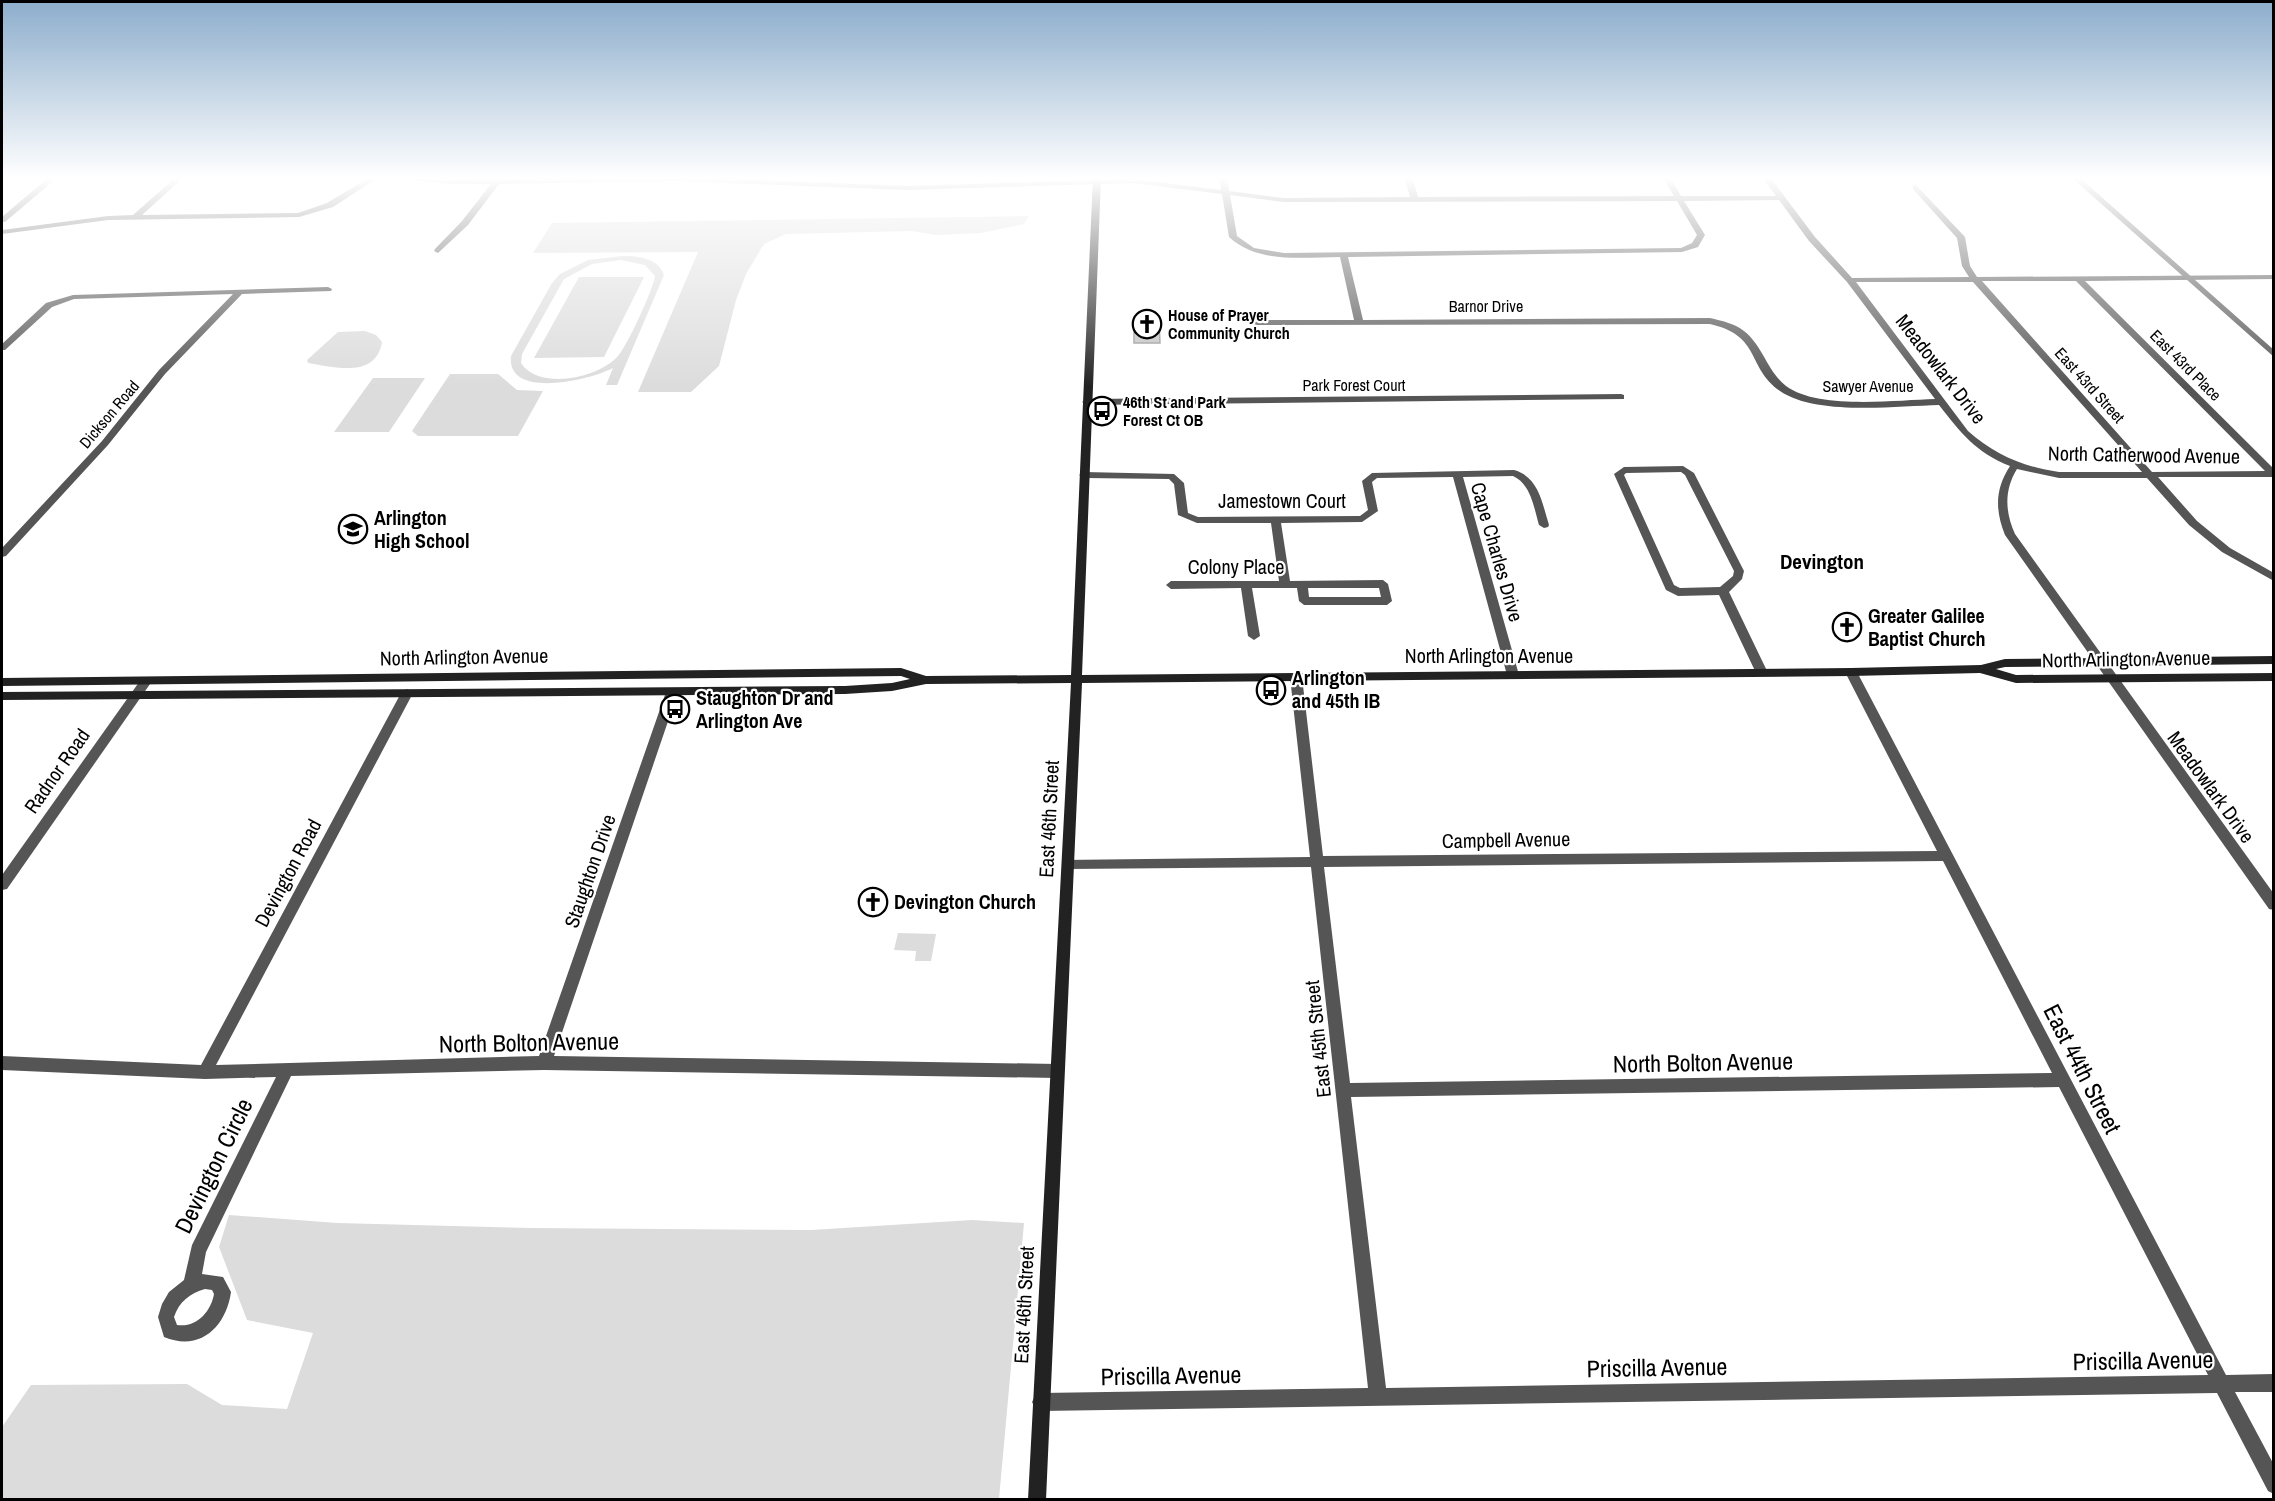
<svg xmlns="http://www.w3.org/2000/svg" width="2275" height="1501" font-family="'Archivo Narrow',sans-serif">
<style>
.green{fill:#dcdcdc;fill-rule:evenodd}
.building{fill:#c4c4c4;stroke:#999;stroke-width:1.5}
.lines{fill:none;stroke-linecap:round;stroke-linejoin:round}
.minor{fill:#555;fill-rule:evenodd}
.tertiary{fill:#555;fill-rule:evenodd}
.secondary{fill:#222;fill-rule:evenodd}
.labels{text-anchor:middle;stroke-width:4.5;stroke-linejoin:round;paint-order:stroke}
.far-street-label{font-size:16px;fill:#000;stroke:#fff}
.far-poi-label{font-size:16px;font-weight:bold;fill:#000;stroke:#fff;text-anchor:start}
.street-label{font-size:20px;fill:#000;stroke:#fff}
.poi-label{font-size:20px;font-weight:bold;fill:#000;stroke:#fff;text-anchor:start}
.neighbourhood-label{font-size:21px;font-weight:bold;fill:#000;stroke:#fff}
.near-street-label{font-size:24px;fill:#000;stroke:#fff}
</style>
<rect width="100%" height="100%" fill="#fff"/>
<!-- green -->
<g class="green">
<path d="M1029,216l-5,8 -43,9 -45,2 -25,-4 -125,3 -22,10 -18,30 -10,26 -17,66 -28,26h-53l60,-140 -165,1 19,-30z"/>
<path d="M623,256c16,0 35,2 41,19l-47,110h-11l7,-17c-20,11 -107,33 -102,-12l41,-73 8,-9 28,-14zM621,260l24,5 10,11c-2,14 -28,70 -37,80 -19,22 -79,35 -97,7l1,-9 42,-75 28,-15z"/>
<path d="M579,277h65l-40,80 -70,1z"/>
<path d="M365,331l11,4 6,7c-6,37 -48,25 -74,21l-1,-3 31,-28z"/>
<path d="M450,374h48l19,16 26,1 -25,45h-100l-6,-5z"/>
<path d="M373,378h52l-36,54h-55z"/>
<path d="M898,933l38,1 -5,27h-16l1,-10 -22,-1z"/>
<path d="M229,1215l108,8 193,5 281,2 161,-10 52,3 -25,276h-997v-72l29,-42 156,-1 35,21 65,4 26,-76 -66,-13 -28,-73z"/>
</g>
<!-- building -->
<path class="building" d="M1139,316l20,2 1,25h-26v-25h5z"/>
<g class="lines">
<!-- minor -->
<g class="minor">
<path d="M49,177h9l-53,45h-3v-5z"/>
<path d="M176,177h8l-42,38 156,-2 29,-10 43,-26h9l-46,30 -34,10 -191,3 -106,14v-4l106,-14 25,-1z"/>
<path d="M394,177l60,3 230,-3 223,9 226,-7 88,11 -2,-13h8l2,14 55,7 126,-1 -6,-20h8l6,20 256,-1 -12,-19h8l11,19h95l-14,-19h8l45,60 37,41 117,-1 -7,-11 -5,-28 -44,-49v-4h3l49,52 5,29 7,11 297,-2v4l-189,2 189,188v8h-116l39,44 33,27 44,25v8l-52,-29 -33,-27 -42,-47h-88l-42,-9c-13,21 -12,43 -2,65l259,360v16l-5,-1 -264,-374c-10,-25 -10,-46 5,-69 -34,-13 -50,-34 -71,-61 -43,1 -123,11 -159,-14 -34,-24 -18,-55 -70,-67l-454,1 -17,-7 4,-3 17,5h94l-14,-63c-37,0 -82,7 -111,-20l-7,-43 -89,-11 -226,7 -230,-9 -178,3 -31,41 -30,28 -4,-2 1,-2 27,-28 29,-37h-37l-56,-5zM1230,195l54,7 393,-1 20,34 -5,8 -11,5 -397,5 -30,-5 -17,-12zM1779,200l30,41 38,41 88,117c-39,1 -117,11 -149,-13 -19,-15 -23,-40 -42,-55 -10,-8 -22,-10 -34,-13l-347,2 -15,-63 334,-5 16,-5 7,-12 -21,-34zM1982,281h94l189,190 -113,1zM1856,282h117l169,190h-83c-35,-5 -64,-17 -91,-41z"/>
<path d="M328,287l4,2 -1,2 -89,3 -77,80 -57,71 -102,111 -4,1v-9l100,-107 57,-71 74,-76 -159,5 -22,8 -47,43h-3v-6l44,-41 27,-8z"/>
<path d="M1621,394l3,1v4l-537,6 -5,-3 5,-3z"/>
<path d="M1683,466l11,7 50,98 -2,8 -13,13 39,81 -2,3h-8l-2,-3 -37,-78 -41,1 -12,-6 -52,-116 10,-7zM1681,472l4,3 49,96 -1,5 -13,11 -40,1 -6,-3 -50,-110 2,-2z"/>
<path d="M1514,470c25,7 28,33 35,55l-1,2 -4,1 -5,-3c-5,-17 -8,-41 -26,-49l-50,1 56,198 -6,4 -6,-4 -54,-198 -76,1 -5,4 6,29 -16,11 -81,1 9,58 93,-1 5,4 4,17 -5,4h-83l-5,-4 -2,-13h-45l8,48 -6,4 -6,-4 -7,-48 -70,1 -5,-4 5,-4h108l-8,-58h-74l-19,-8 -4,-31 -5,-5 -85,-1 -5,-3 5,-3 90,2 10,9 4,30 10,4 162,-1 8,-6 -6,-29 10,-8zM1308,588h71l2,9h-72z"/>
<path d="M1851,668l6,4 369,703 48,-1v18h-39l39,73v29l-6,-3 -51,-98 -1176,18 -6,-3 -3,-6 3,-6 6,-3 327,-5 -57,-521 -243,2 -5,-1 -1,-4 1,-4 247,-3 -20,-180 6,-4 6,4 21,179 614,-5 -92,-179zM1943,861l109,212 -702,10 -26,-216zM2059,1087l149,288 -822,13 -35,-291z"/>
<path d="M146,677l4,1 2,3 -2,3 -143,205 -5,1v-15l140,-197z"/>
<path d="M672,688l6,4 -124,364 503,8 5,2 2,5 -2,5 -5,2 -513,-8 -253,6 -85,176 -4,22 21,3 8,15c-5,35 -31,60 -67,45l-6,-20 4,-13 7,-12 15,-12 8,-35 84,-168 -71,2 -203,-9v-14l199,9 200,-372 6,-4 6,4 -197,372 323,-9 127,-364zM205,1289l7,1 2,4c-3,18 -18,34 -37,31l-3,-8c5,-15 16,-24 31,-28z"/>
</g>
<!-- tertiary -->
<path class="tertiary" d="M2071,177h8l195,173v7z"/>
<!-- secondary -->
<path class="secondary" d="M1093,177h8l-19,498 769,-7 130,-3 24,-6 269,-3v8l-269,3 -9,2 20,6 258,-2v8l-258,2 -36,-10 -129,3 -769,7 -36,817h-18l43,-817 -145,1 -34,7 -47,3 -843,6v-8l843,-6 47,-3 18,-4 -9,-3 -899,10v-8l899,-10 25,8 145,-1z"/>
</g>
<!-- sky -->
<linearGradient id="sky" x2="0" y2="1"><stop stop-color="#8cadcc"/><stop offset="0.46" stop-color="#fff"/><stop offset="1" stop-color="#fff" stop-opacity="0"/></linearGradient>
<rect width="2275" height="387" fill="url(#sky)"/>
<!-- icons -->
<defs>
<g id="church-ring" transform="scale(1.5)"><circle r="9.5" fill="#fff" stroke="#000" stroke-width="1.5"/><path d="M-1.2-6h2.4v3.5h3.3v2.4h-3.3V6h-2.4V-.1h-3.3v-2.4h3.3Z" fill="#000"/></g>
<g id="bus-ring" transform="scale(1.5)"><circle r="9.5" fill="#fff" stroke="#000" stroke-width="1.5"/><path d="M-5-6H5V4H4V6H2V4H-2V6H-4V4H-5ZM-3.5-4V0h7V-4ZM-3.5 1.2v1.5H-2V1.2ZM2 1.2v1.5H3.5V1.2Z" fill="#000"/></g>
<g id="school-ring" transform="scale(1.5)"><circle r="9.5" fill="#fff" stroke="#000" stroke-width="1.5"/><path d="M0-5L7-2L0 1L-7-2ZM-4 1L0 2.5L4 1V4Q0 6-4 4Z" fill="#000"/></g>
</defs>
<g fill-rule="evenodd">
<use href="#church-ring" x="1147" y="324"/>
<use href="#bus-ring" x="1102" y="411"/>
<use href="#school-ring" x="353" y="529"/>
<use href="#church-ring" x="1847" y="627"/>
<use href="#bus-ring" x="1271" y="690"/>
<use href="#bus-ring" x="675" y="709"/>
<use href="#church-ring" x="873" y="902"/>
</g>
<g class="labels">
<!-- far-street labels -->
<g class="far-street-label">
<text x="1486" y="312">Barnor Drive</text>
<text transform="translate(2186 365) rotate(45)" y="6">East 43rd Place</text>
<text x="1354" y="391">Park Forest Court</text>
<text transform="translate(2090 385) rotate(48)" y="6">East 43rd Street</text>
<text x="1868" y="392">Sawyer Avenue</text>
<text transform="translate(109 414) rotate(-50)" y="6">Dickson Road</text>
</g>
<!-- far-poi labels -->
<g class="far-poi-label">
<text x="1168" y="321">House of Prayer<tspan x="1168" dy="18">Community Church</tspan></text>
<text x="1123" y="408">46th St and Park<tspan x="1123" dy="18">Forest Ct OB</tspan></text>
</g>
<!-- street labels -->
<g class="street-label">
<text transform="translate(1941 369) rotate(52)" y="7">Meadowlark Drive</text>
<text transform="translate(2144 455) rotate(1)" y="7">North Catherwood Avenue</text>
<text x="1282" y="508">Jamestown Court</text>
<text transform="translate(1497 552) rotate(74)" y="7">Cape Charles Drive</text>
<text x="1236" y="574">Colony Place</text>
<text x="1489" y="663">North Arlington Avenue</text>
<text transform="translate(464 657) rotate(-1)" y="7">North Arlington Avenue</text>
<text transform="translate(2126 659) rotate(-1)" y="7">North Arlington Avenue</text>
<text transform="translate(57 771) rotate(-55)" y="7">Radnor Road</text>
<text transform="translate(2211 787) rotate(54)" y="7">Meadowlark Drive</text>
<text transform="translate(1049 819) rotate(-87)" y="7">East 46th Street</text>
<text transform="translate(1506 840) rotate(-1)" y="7">Campbell Avenue</text>
<text transform="translate(590 871) rotate(-71)" y="7">Staughton Drive</text>
<text transform="translate(288 873) rotate(-62)" y="7">Devington Road</text>
<text transform="translate(1318 1039) rotate(-96)" y="7">East 45th Street</text>
<text transform="translate(1024 1305) rotate(-87)" y="7">East 46th Street</text>
</g>
<!-- poi labels -->
<g class="poi-label">
<text x="374" y="525">Arlington<tspan x="374" dy="23">High School</tspan></text>
<text x="1868" y="623">Greater Galilee<tspan x="1868" dy="23">Baptist Church</tspan></text>
<text x="1292" y="685">Arlington<tspan x="1292" dy="23">and 45th IB</tspan></text>
<text x="696" y="705">Staughton Dr and<tspan x="696" dy="23">Arlington Ave</tspan></text>
<text x="894" y="909">Devington Church</text>
</g>
<!-- neighbourhood labels -->
<g class="neighbourhood-label">
<text x="1822" y="569">Devington</text>
</g>
<!-- near-street labels -->
<g class="near-street-label">
<text transform="translate(529 1043) rotate(-1)" y="8">North Bolton Avenue</text>
<text transform="translate(1703 1063) rotate(-1)" y="8">North Bolton Avenue</text>
<text transform="translate(2082 1069) rotate(63)" y="8">East 44th Street</text>
<text transform="translate(214 1166) rotate(-64)" y="8">Devington Circle</text>
<text transform="translate(2143 1361) rotate(-1)" y="8">Priscilla Avenue</text>
<text transform="translate(1657 1368) rotate(-1)" y="8">Priscilla Avenue</text>
<text transform="translate(1171 1376) rotate(-1)" y="8">Priscilla Avenue</text>
</g>
</g>
<!-- border -->
<rect width="2275" height="1501" fill="none" stroke="#000000" stroke-width="6"/>
</svg>
